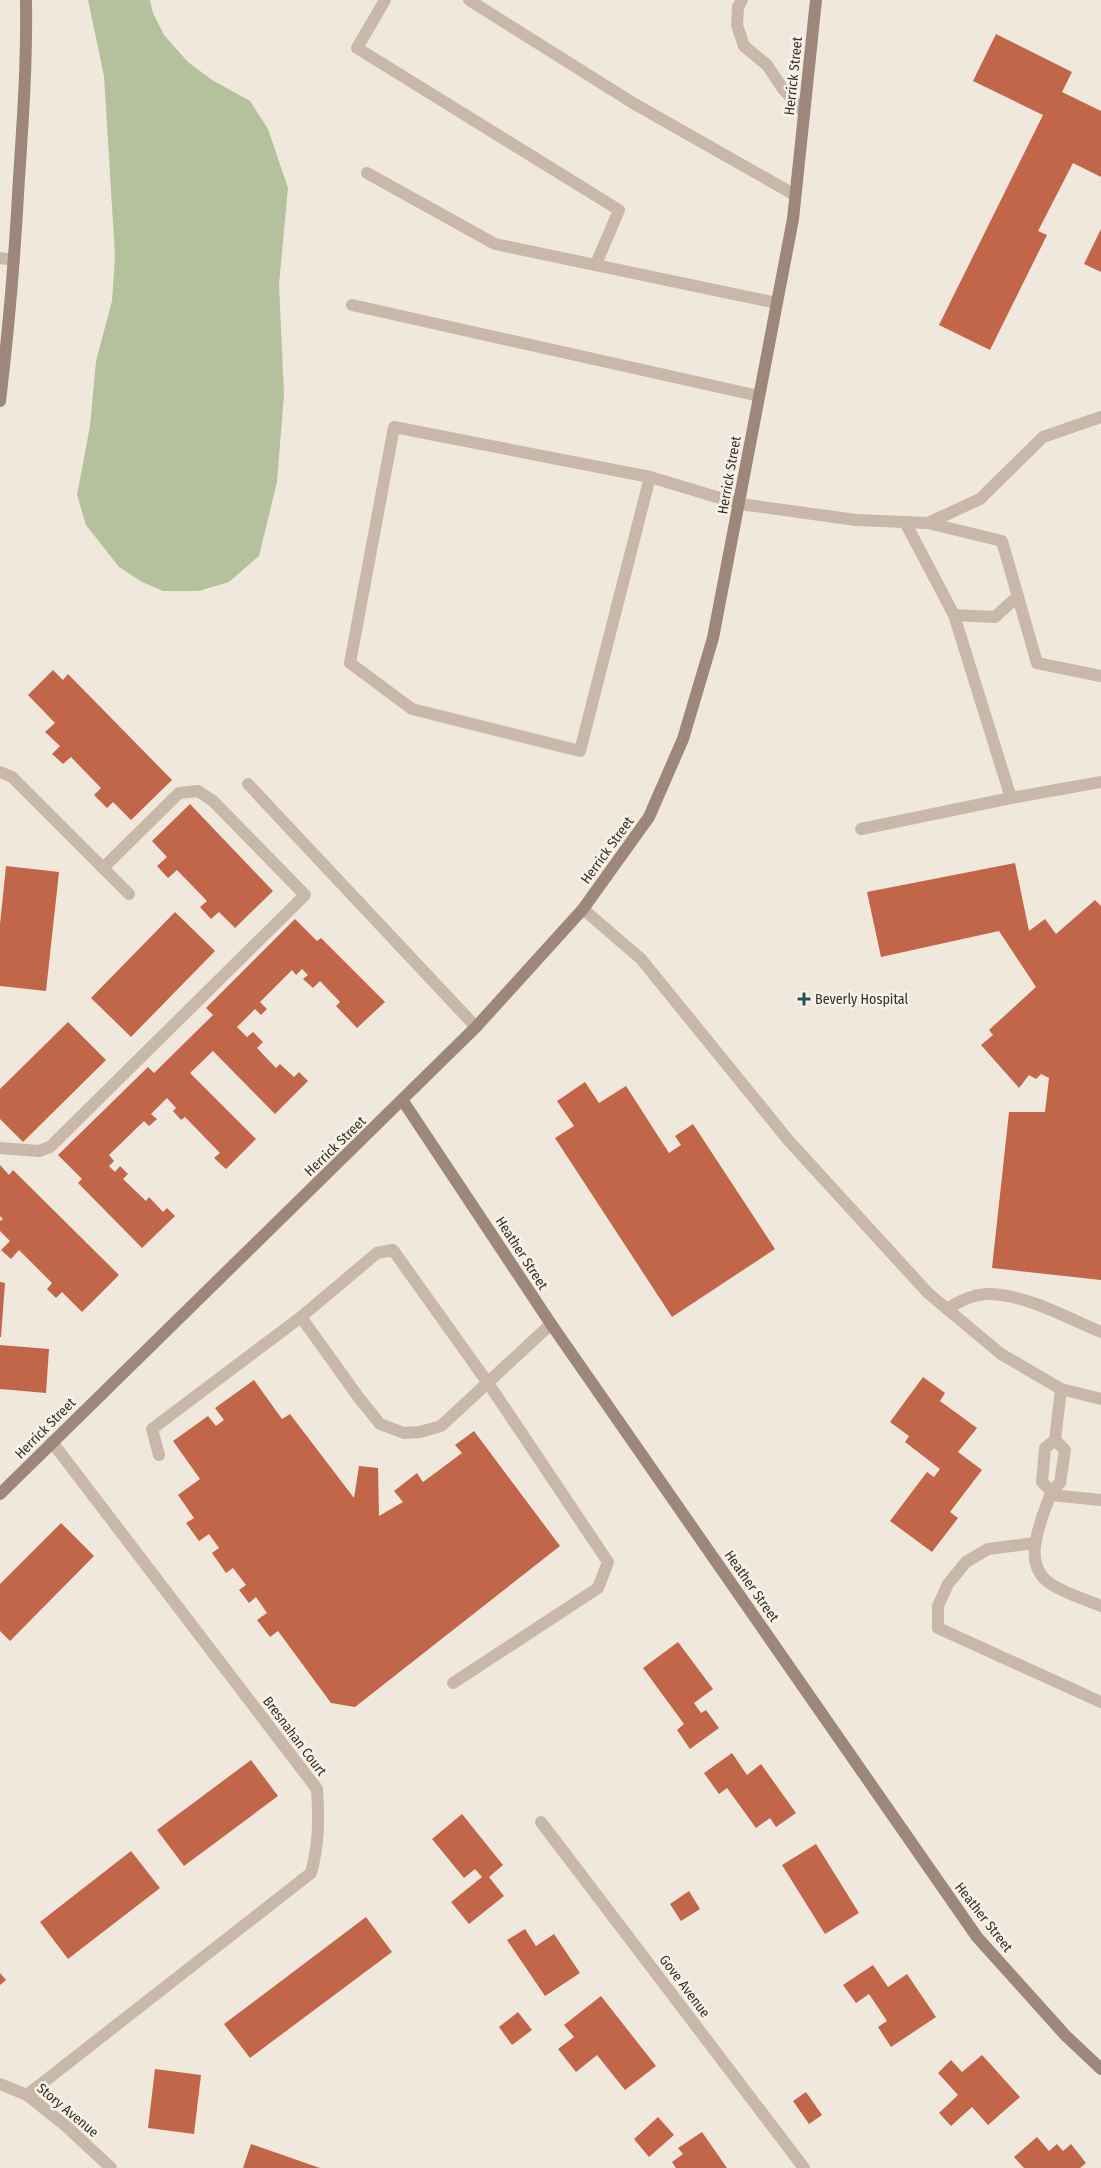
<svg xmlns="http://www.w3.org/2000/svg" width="1101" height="2168" font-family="'Fira Sans Condensed',sans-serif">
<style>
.green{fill:#b5c09d}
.building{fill:#c2664a}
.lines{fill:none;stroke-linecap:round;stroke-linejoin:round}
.lane{stroke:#c9b7a9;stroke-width:12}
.street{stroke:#c9b7a9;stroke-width:12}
.secondary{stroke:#9d877a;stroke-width:12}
.poi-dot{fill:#1f5457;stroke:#f9f2e9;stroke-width:2}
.labels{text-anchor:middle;stroke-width:5;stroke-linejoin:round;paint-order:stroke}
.street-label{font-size:14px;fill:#372d29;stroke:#f9f2e9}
.poi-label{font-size:14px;fill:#372d29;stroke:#f9f2e9;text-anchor:start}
</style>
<rect width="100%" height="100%" fill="#f1e8dd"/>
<!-- green -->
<path class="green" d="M88,0h62l3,13 11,22 24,27 24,18 38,21 18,28 20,59 -9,96 5,110 -7,88 -18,74 -30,26 -30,9h-36l-21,-9 -23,-15 -33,-42 -9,-30 13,-69 6,-65 16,-60 3,-45 -11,-180z"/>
<!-- building -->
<g class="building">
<path d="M996,34l76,38 -10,20 39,19v66l-28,-14 -35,68 9,4 -57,115 -51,-25 104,-210 -70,-34z"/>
<path d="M1101,229v43l-17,-8z"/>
<path d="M53,670l10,10 5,-6 104,106 -41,40 -18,-18 -6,6 -13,-13 7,-7 -30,-31 -8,7 -11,-10 8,-8 -15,-14 10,-9 -27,-28z"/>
<path d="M190,804l83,87 -38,37 -16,-16 -8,7 -11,-12 7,-6 -30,-31 -9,8 -11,-12 10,-9 -15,-16z"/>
<path d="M1015,863l14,68 16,-12 11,15 39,-34 6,6v374l-109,-12 17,-156h36l4,-34 -8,-4 -5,5 -7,-4 -10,13 -38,-43 12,-10 -4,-5 47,-43 -37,-56 -118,26 -14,-65z"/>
<path d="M6,866l53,6 -13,119 -46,-5v-62z"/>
<path d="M175,912l40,39 -84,86 -40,-39z"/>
<path d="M295,919l22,22 4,-3 64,64 -28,26 -21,-22 4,-4 -20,-21 -7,7 -10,-9 5,-4 -6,-6 -6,6 -4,-5 -32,32 7,7 -6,6 -6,-6 -18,18 10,10 6,-5 10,10 -6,6 19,20 4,-4 14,13 5,-5 9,9 -33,33 -62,-63 -23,22 66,66 -30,30 -12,-11 6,-5 -35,-36 -4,3 -8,-9 3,-3 -9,-10 -16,16 6,5 -8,7 -5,-5 -35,34 5,6 -5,5 6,6 5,-6 8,8 -5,5 23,22 3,-4 14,15 4,-4 8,8 -33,32 -64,-65 4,-4 -24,-24 90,-88 6,6 59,-58 -7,-7z"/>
<path d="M68,1022l38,38 -83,82 -23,-23v-30z"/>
<path d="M585,1082l14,21 27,-17 43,67 12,-8 -6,-9 18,-12 82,125 -103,68 -117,-179 19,-12 -17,-25z"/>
<path d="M0,1165l9,10 4,-5 106,105 -37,37 -20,-20 -6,6 -9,-9 5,-6 -33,-33 -8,9 -10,-9 9,-9 -10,-10v-10l3,-2 -3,-3z"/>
<path d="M0,1282l5,1 -4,54h-1z"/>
<path d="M0,1345l49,4 -3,44 -46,-4z"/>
<path d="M923,1377l22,16 -5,8 37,27 -19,24 24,18 -32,42 8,6 -26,34 -42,-31 37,-49 7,5 6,-8 -35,-27 4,-6 -19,-14z"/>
<path d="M254,1380l28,39 8,-5 64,84 5,-32 19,2 1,48 24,-14 -9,-11 23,-18 6,9 39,-29 -7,-8 19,-14 86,115 -205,161 -24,-4 -53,-72 -8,6 -13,-17 10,-7 -11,-16 -7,6 -10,-13 7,-5 -13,-17 -7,5 -14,-20 7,-5 -10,-14 -10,7 -13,-18 8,-5 -16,-23 22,-16 -27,-38 35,-25 8,10 8,-6 -9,-12z"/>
<path d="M61,1523l33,33 -84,85 -10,-10v-47z"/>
<path d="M678,1642l35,47 -19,14 7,10 5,-3 13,18 -29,21 -13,-19 7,-6 -41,-56z"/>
<path d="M732,1753l15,22 14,-11 35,49 -20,14 -6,-9 -14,10 -29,-40 -8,6 -15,-21z"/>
<path d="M251,1760l27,36 -94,70 -27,-36z"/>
<path d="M462,1814l41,51 -14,12 15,19 -35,28 -18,-22 31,-25 -7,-8 -11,9 -32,-39z"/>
<path d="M816,1844l43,69 -34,21 -43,-69z"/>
<path d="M131,1851l29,37 -92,71 -28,-37z"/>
<path d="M689,1891l11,18 -19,12 -11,-17z"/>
<path d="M366,1917l26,35 -142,106 -26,-34z"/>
<path d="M525,1929l11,17 18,-12 26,39 -35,23 -38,-56z"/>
<path d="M873,1965l15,22 19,-13 29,43 -45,30 -13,-20 9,-6 -18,-27 -13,9 -13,-18z"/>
<path d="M0,1973l6,7 -6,5z"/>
<path d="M601,1996l55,70 -31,24 -28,-35 -21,17 -18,-23 16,-12 -10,-12z"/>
<path d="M518,2012l14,18 -20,15 -13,-18z"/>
<path d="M982,2055l38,42 -32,28 -16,-18 -21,19 -12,-13 19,-18 -20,-22 13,-13 11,12z"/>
<path d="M155,2069l46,6 -7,59 -46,-6z"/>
<path d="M806,2092l16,23 -13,9 -16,-23z"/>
<path d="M658,2117l16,18 -25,22 -15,-18z"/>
<path d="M702,2132l25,36h-51l-4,-6 11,-8 -5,-6z"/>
<path d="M1037,2137l12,14 8,-7 6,7 8,-7 15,19 -6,5h-56l-10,-11z"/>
<path d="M251,2144l69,24h-77z"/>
</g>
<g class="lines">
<!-- lane -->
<g class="lane">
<path d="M385,0l-28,48 262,162 -23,54"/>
<path d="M469,0l164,103 162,92"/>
<path d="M742,0l-4,7 -1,18 7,21 23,19 16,24 21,23"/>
<path d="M367,173l128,71 282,59"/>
<path d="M0,258l14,2"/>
<path d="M352,305l407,91"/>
<path d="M650,477l-70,274 -168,-42 -62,-46 44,-236 256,50 90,27 116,16 72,3 52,-24 63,-62 58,-20"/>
<path d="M905,522l49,93 41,2 23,-21"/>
<path d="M928,523l74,18 35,122 64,13"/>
<path d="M954,615l57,183 90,-16"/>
<path d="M0,772l12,5 117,117"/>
<path d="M248,784l228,243"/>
<path d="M861,829l150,-31"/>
<path d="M583,909l58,50 148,182 139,152 73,61 60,35 40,10"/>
<path d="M0,1148l39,3 11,-4 255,-252 -92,-94 -15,-10 -19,2 -76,75"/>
<path d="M947,1309c12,-8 25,-14 39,-15 37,-1 82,24 115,38"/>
<path d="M1055,1440l10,10 -5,33 -9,8 -1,4c-9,27 -30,69 1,89 15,10 34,15 50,22"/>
<path d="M159,1455l-7,-26 149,-112"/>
<path d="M1051,1491l-9,-9 3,-34 10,-8 6,-51"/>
<path d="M1050,1495l51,5"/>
<path d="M1035,1543l-47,6 -22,13 -18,22 -10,22v22l163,74"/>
<path d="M453,1683l145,-95 10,-26 -120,-179 -95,-133 -16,3 -76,64 58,81 21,26 24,9 16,-1 21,-6 110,-102"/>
</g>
<!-- street -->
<g class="street">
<path d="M541,1822l263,346"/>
<path d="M0,2084l27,11 39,31 45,42"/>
<path d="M27,2095l284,-222c8,-29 8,-54 6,-84l-265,-347"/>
</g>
<!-- secondary -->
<g class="secondary">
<path d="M0,401c9,-74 15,-148 19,-223 4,-59 8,-118 7,-178"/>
<path d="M403,1101l148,223 426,613 89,99 35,33"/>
<path d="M0,1494l476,-467 107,-118 66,-92 34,-78 30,-101 80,-419 23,-219"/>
</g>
</g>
<!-- markers -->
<path class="poi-dot" d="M801.5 991.5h5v5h5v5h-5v5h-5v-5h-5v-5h5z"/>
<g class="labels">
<!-- street labels -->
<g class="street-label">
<text transform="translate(793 76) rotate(-84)" y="5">Herrick Street</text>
<text transform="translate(729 475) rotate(-80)" y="5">Herrick Street</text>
<text transform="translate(607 850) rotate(-54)" y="5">Herrick Street</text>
<text transform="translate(335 1146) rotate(-44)" y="5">Herrick Street</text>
<text transform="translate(522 1253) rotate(57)" y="5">Heather Street</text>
<text transform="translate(45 1428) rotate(-45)" y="5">Herrick Street</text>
<text transform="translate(752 1586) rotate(55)" y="5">Heather Street</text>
<text transform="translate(295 1736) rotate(53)" y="5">Bresnahan Court</text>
<text transform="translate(984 1917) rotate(52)" y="5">Heather Street</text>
<text transform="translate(685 1986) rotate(53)" y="5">Gove Avenue</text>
<text transform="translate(68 2110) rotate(40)" y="5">Story Avenue</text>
</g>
<!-- poi labels -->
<g class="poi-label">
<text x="815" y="1004">Beverly Hospital</text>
</g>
</g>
</svg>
